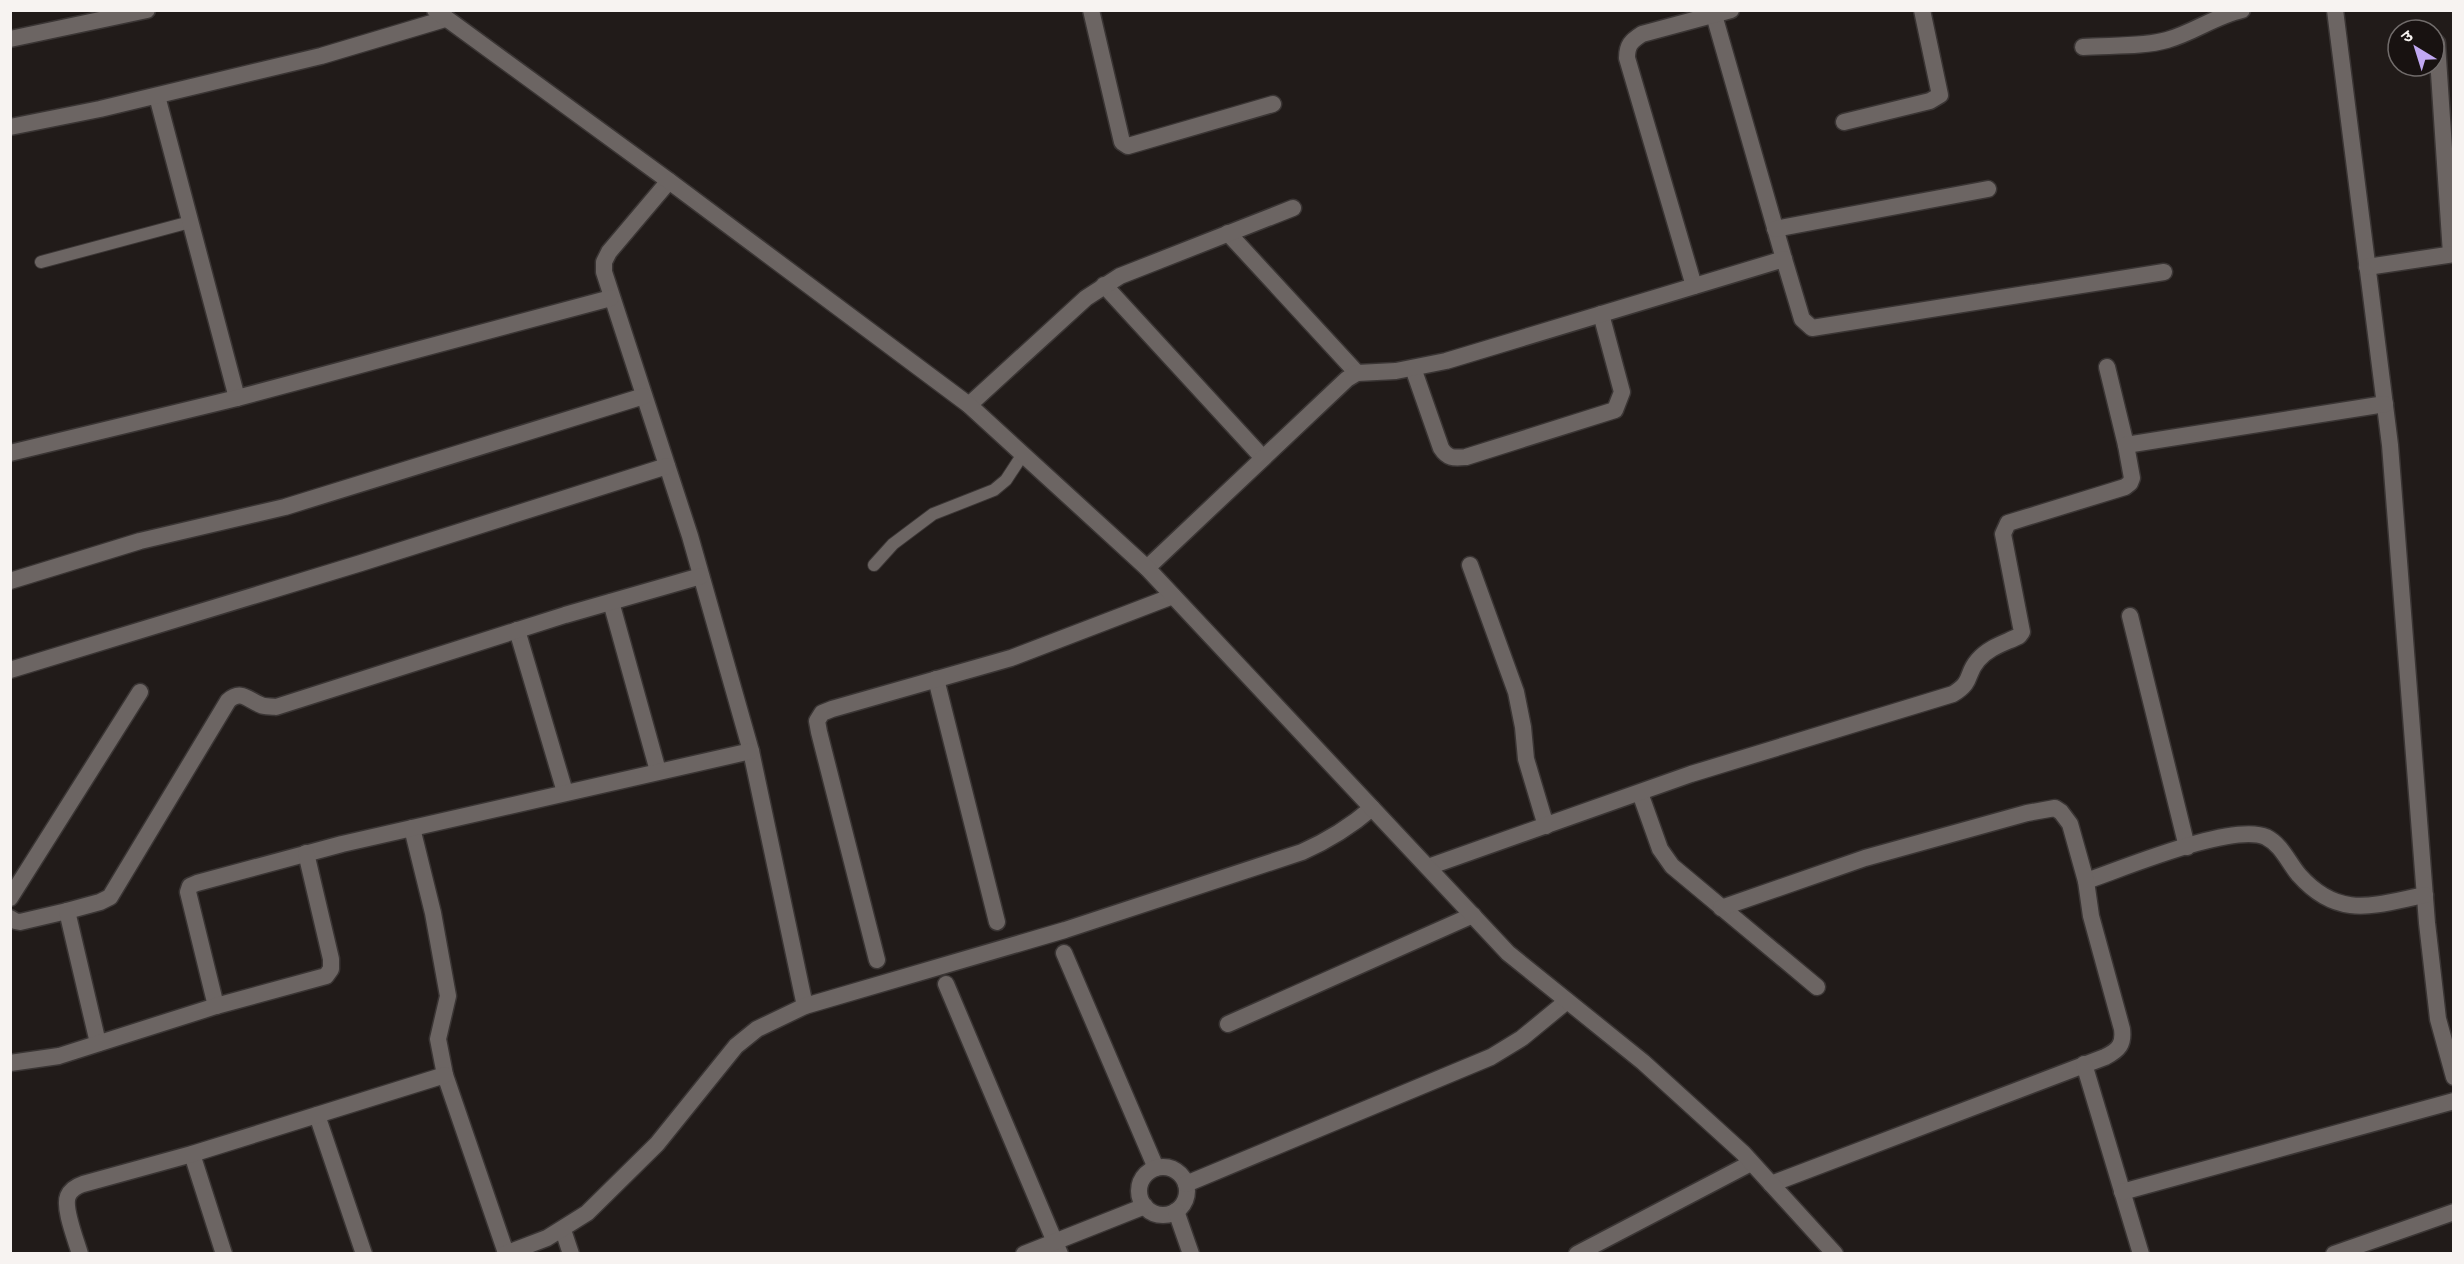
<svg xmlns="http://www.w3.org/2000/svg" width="2464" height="1264" font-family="'Archivo Narrow','Noto Sans Devanagari',sans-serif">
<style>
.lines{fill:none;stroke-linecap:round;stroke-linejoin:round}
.service-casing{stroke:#3a3534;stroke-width:14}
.minor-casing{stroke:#3a3534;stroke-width:19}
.tertiary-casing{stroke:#3a3534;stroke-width:19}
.service{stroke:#6c6563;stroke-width:12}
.minor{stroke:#6c6563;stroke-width:16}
.tertiary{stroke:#6c6563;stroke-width:16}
</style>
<rect width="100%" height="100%" fill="#211b19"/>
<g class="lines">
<!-- service casing -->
<g class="service-casing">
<g id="service">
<path d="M41,262l149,-40"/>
<path d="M874,565l19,-21 40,-30 61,-24 12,-10 17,-26"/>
</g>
</g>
<!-- minor casing -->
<g class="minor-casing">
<g id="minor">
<path d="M1091,10l31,132 6,4 145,-42"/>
<path d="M2335,10l55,435 37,478 11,96 16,58"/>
<path d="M1714,15l70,244"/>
<path d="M10,39l137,-29"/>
<path d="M2437,43l14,211"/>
<path d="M2083,47c26,-2 60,0 84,-7 26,-7 48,-24 75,-30"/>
<path d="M157,96l80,302"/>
<path d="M1844,122l86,-21 10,-6 -18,-85"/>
<path d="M10,127l90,-18 221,-53 124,-37"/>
<path d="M669,181l-60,71 -5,10v10l86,264 61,215 54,255"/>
<path d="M1775,229l213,-40"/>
<path d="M1228,233l129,140"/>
<path d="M2367,267l87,-13"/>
<path d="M1104,285l159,173"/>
<path d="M1694,286l-67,-228c0,-13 4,-17 15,-24l89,-24"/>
<path d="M2107,367l19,78"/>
<path d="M1413,368l28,80c7,11 13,10 25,9l149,-47 7,-18 -21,-78"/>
<path d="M969,405l117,-107 34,-22 173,-68"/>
<path d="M10,453l227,-55 374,-100"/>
<path d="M1470,565l46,127 7,35 3,32 20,67"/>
<path d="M1147,568l200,-189 10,-6 39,-2 50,-10 338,-102 18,60 10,9 352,-56"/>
<path d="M10,581l130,-40 145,-34 359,-111"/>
<path d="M611,602l47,169"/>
<path d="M2130,616l57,231"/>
<path d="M517,630l48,162"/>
<path d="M10,670l351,-107 306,-97"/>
<path d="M936,679l61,243"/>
<path d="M1640,793l20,56 12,17 145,121"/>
<path d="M412,828l21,85 15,83 -10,43 7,36 61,178"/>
<path d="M1428,867l263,-93 262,-80c21,-13 12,-19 25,-34 11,-13 27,-17 41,-24l3,-4 -19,-98 5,-11 117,-36 5,-4 2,-5 -6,-33 259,-41"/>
<path d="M2086,881c36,-12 147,-59 180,-44 16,8 22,25 33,38 40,45 75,30 126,20"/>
<path d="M10,898l130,-206"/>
<path d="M1721,908l144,-50 162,-45 28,-5 6,4 9,12 16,57 5,35 31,113c2,15 -3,21 -17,28l-334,127"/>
<path d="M10,918l5,3 5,1 47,-11"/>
<path d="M1064,953l92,215"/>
<path d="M877,960l-58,-228 -2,-11 5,-8 10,-4 179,-51 162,-62"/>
<path d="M946,984l114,270"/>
<path d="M216,1006l-28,-114 2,-6 7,-3 145,-39 409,-93"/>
<path d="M1228,1024l245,-109"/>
<path d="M98,1043l-31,-132 33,-9 10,-5 118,-196c13,-12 20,-1 33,4 4,2 10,1 15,2l289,-92 136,-39"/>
<path d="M10,1063l49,-7 157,-50 110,-30 5,-7v-10l-25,-106"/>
<path d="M2084,1064l57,190"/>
<path d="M317,1115l47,139"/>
<path d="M192,1154l32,100"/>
<circle cx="1163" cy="1191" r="24"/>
<path d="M1186,1184l305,-127 31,-19 45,-37"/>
<path d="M2122,1192l332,-91"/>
<path d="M1176,1211l15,43"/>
<path d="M563,1230l8,24"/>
<path d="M80,1254c-4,-14 -17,-46 -12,-58 3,-7 9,-10 15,-12l109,-30 253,-79"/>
<path d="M505,1254l42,-16 40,-25 70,-69 79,-98 21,-17 48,-23 260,-76 237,-78c27,-12 48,-25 70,-44"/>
<path d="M1024,1254l121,-48"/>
<path d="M1577,1254l174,-91"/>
<path d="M2334,1254l120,-42"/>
</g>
</g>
<!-- tertiary casing -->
<g class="tertiary-casing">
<path id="tertiary" d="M435,10l234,171 300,224 178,163 361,385 135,109 100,91 92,101"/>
</g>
<!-- service -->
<use href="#service" class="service"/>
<!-- minor -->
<use href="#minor" class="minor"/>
<!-- tertiary -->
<use href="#tertiary" class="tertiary"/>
</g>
<!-- border -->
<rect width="2464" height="1264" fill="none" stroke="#f7f3f1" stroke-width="24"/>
<!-- north arrow -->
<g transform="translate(2416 48) rotate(322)"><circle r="28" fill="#181211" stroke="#716c6b" stroke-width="1.5"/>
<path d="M0-4.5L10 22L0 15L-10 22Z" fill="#c1a8f3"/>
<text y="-9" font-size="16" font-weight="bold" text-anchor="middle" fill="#f7f3f1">उ</text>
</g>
</svg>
